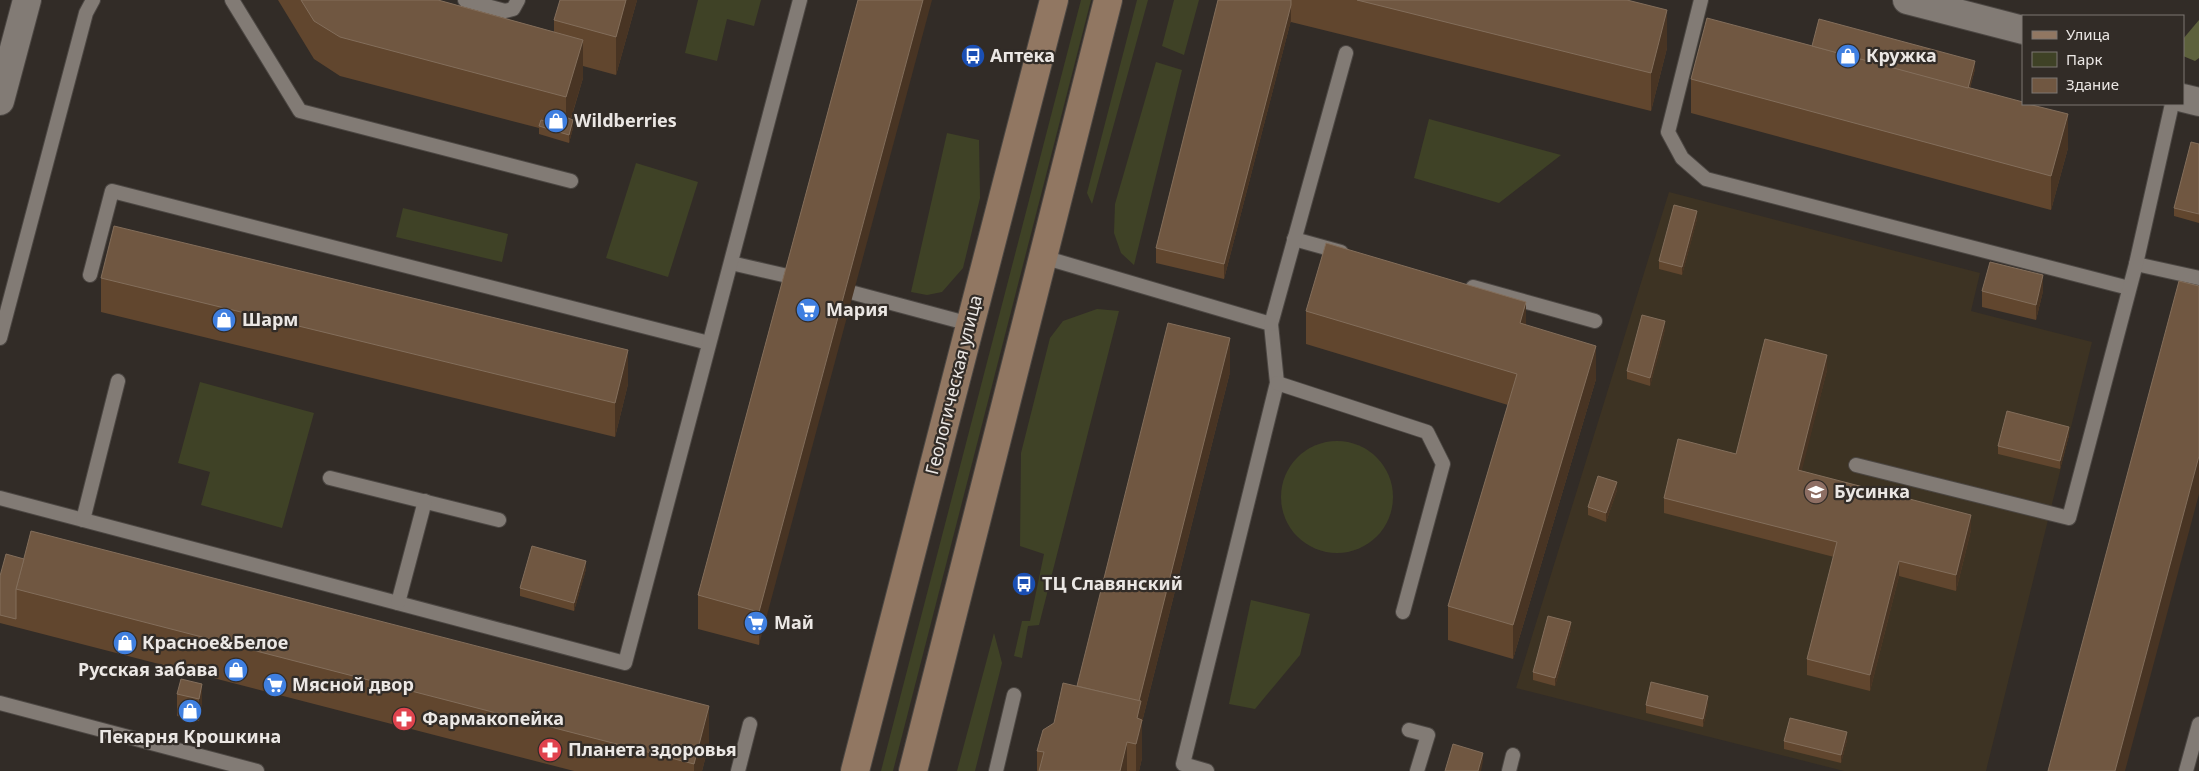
<svg xmlns="http://www.w3.org/2000/svg" width="2199" height="771" font-family="'Noto Sans',sans-serif">
<style>
.education{fill:#3d3323}
.green{fill:#3f4226}
.forest{fill:#5d613c}
.lines{fill:none;stroke-linecap:round;stroke-linejoin:round}
.lane-casing{stroke:#4c4743;stroke-width:16}
.street-casing{stroke:#4c4743;stroke-width:30}
.secondary-casing{stroke:#4c4743;stroke-width:30}
.lane{stroke:#827b75;stroke-width:14}
.street{stroke:#827b75;stroke-width:28}
.secondary{stroke:#917762;stroke-width:28}
.wall{fill:#61462e}
.shaded-wall{fill:#483423}
.building{fill:#705741;stroke:#836e5b}
.labels{text-anchor:middle;stroke-width:4.5;stroke-linejoin:round;paint-order:stroke}
.poi-label{font-size:18px;font-weight:bold;fill:#ebe7e4;stroke:#322c27;text-anchor:start}
.street-label{font-size:18px;fill:#ebe7e4;stroke:#322c27}
</style>
<rect width="100%" height="100%" fill="#322c27"/>
<!-- education -->
<path class="education" d="M1669,192l311,81 -9,38 121,31 -106,429h-142l-328,-83z"/>
<!-- green -->
<g class="green">
<path d="M698,0h63l-7,26 -27,-7 -10,42 -32,-8z"/>
<path d="M1081,0h10l-198,771h-12z"/>
<path d="M1137,0h11l-56,204 -5,-11z"/>
<path d="M1174,0h25l-15,55 -22,-9z"/>
<path d="M1156,62l26,8 -48,195 -13,-12 -7,-20 1,-29z"/>
<path d="M1429,119l132,36 -62,48 -85,-25z"/>
<path d="M947,133l32,7 1,58 -17,70 -21,24 -15,3 -16,-3z"/>
<path d="M636,163l62,19 -30,95 -62,-19z"/>
<path d="M403,208l105,26 -6,28 -106,-25z"/>
<path d="M1097,309l22,2 -80,314 -11,1 -6,32 -8,-2 8,-35h8l14,-67 -24,-8 1,-93 29,-115 13,-17z"/>
<path d="M200,382l114,31 -32,115 -81,-23 9,-33 -32,-9z"/>
<circle cx="1337" cy="497" r="56"/>
<path d="M1251,600l59,14 -10,41 -45,54 -26,-5z"/>
<path d="M994,633l8,30 -27,108h-18z"/>
</g>
<!-- forest -->
<path class="forest" d="M2199,20v38l-4,3 -12,-5v-17z"/>
<g class="lines">
<!-- lane casing -->
<g class="lane-casing">
<g id="lane">
<path d="M232,0l68,111 271,70"/>
<path d="M465,0l40,11 8,-2 5,-9"/>
<path d="M1701,0l-33,132 14,26 24,21 423,109"/>
<path d="M1294,239l47,13"/>
<path d="M1043,257l228,67 6,59 -94,381 24,7"/>
<path d="M731,263l61,14"/>
<path d="M2136,264l63,14"/>
<path d="M90,275l22,-84 597,152"/>
<path d="M1473,287l122,34"/>
<path d="M854,293l116,31"/>
<path d="M1271,324l75,-271"/>
<path d="M0,338l86,-325 7,-13"/>
<path d="M1277,383l150,49 16,32 -40,148"/>
<path d="M1856,465l213,53 67,-254 36,-160"/>
<path d="M330,478l169,42"/>
<path d="M0,498l625,165 175,-663"/>
<path d="M83,520l35,-139"/>
<path d="M398,603l27,-102"/>
<path d="M0,703l257,68"/>
<path d="M1409,730l19,5 -11,36"/>
<path d="M738,771l12,-47"/>
<path d="M996,771l18,-76"/>
<path d="M1509,771l4,-16"/>
<path d="M2186,771l13,-47"/>
</g>
</g>
<!-- street casing -->
<g class="street-casing">
<g id="street">
<path d="M1907,0l116,30"/>
<path d="M2183,98l16,4"/>
<path d="M0,101l27,-101"/>
</g>
</g>
<!-- secondary casing -->
<g class="secondary-casing">
<g id="secondary">
<path d="M855,771l199,-771"/>
<path d="M913,771l195,-771"/>
</g>
</g>
<!-- lane -->
<use href="#lane" class="lane"/>
<!-- street -->
<use href="#street" class="street"/>
<!-- secondary -->
<use href="#secondary" class="secondary"/>
</g>
<!-- wall -->
<g class="wall">
<path d="M278,0h160l116,32v-12l83,-20 -21,75 -33,-9v12l-12,41 2,9 -4,15 -30,-9v-6l-199,-52 -26,-17z"/>
<path d="M858,0l-99,645 -61,-16v-34z"/>
<path d="M1218,0h410l39,48 -16,63 -360,-89v-2l-67,259 -68,-16v-15z"/>
<path d="M1812,46l163,23 -5,19 98,60 -17,62 -360,-97v-34z"/>
<path d="M2199,144v79l-25,-7v-8z"/>
<path d="M1697,219l-15,56 -23,-6v-8z"/>
<path d="M101,278l527,106 -13,53 -514,-125z"/>
<path d="M1982,291h61l-7,29 -54,-13z"/>
<path d="M1306,311l220,14 70,54 -83,280 -65,-19v-34l60,-201 -202,-61z"/>
<path d="M1665,329l-15,57 -23,-7v-8z"/>
<path d="M1827,370l-26,101 170,59 -15,61 -57,-15 -29,115 -63,-16v-16l27,-102 -170,-44v-15l72,-44z"/>
<path d="M1230,372l-88,350v36l-3,13h-102v-20l40,-65z"/>
<path d="M2069,435l-9,34 -62,-15v-8z"/>
<path d="M1617,490l-11,32 -18,-7v-8z"/>
<path d="M586,569l-12,42 -54,-15v-8z"/>
<path d="M0,576l709,168 -7,27h-128l-574,-148z"/>
<path d="M1571,630l-16,56 -22,-6v-8z"/>
<path d="M202,684v22l-3,15 -22,-5v-22z"/>
<path d="M1708,704l-5,23 -57,-14v-8z"/>
<path d="M1847,740l-6,23 -57,-14v-8z"/>
</g>
<!-- shaded-wall -->
<g class="shaded-wall">
<path d="M626,0h11l-21,75v-38z"/>
<path d="M923,0h9l-173,645v-33z"/>
<path d="M1291,5v15l-67,259v-15z"/>
<path d="M1667,10v38l-16,63v-38z"/>
<path d="M583,40v38l-17,56v-37z"/>
<path d="M1975,61v8l-14,51v-8z"/>
<path d="M2068,114v34l-17,62v-34z"/>
<path d="M573,120v8l-4,15v-8z"/>
<path d="M1697,211v8l-15,56v-8z"/>
<path d="M2043,275v16l-7,29v-15z"/>
<path d="M1526,302v33l-6,-12z"/>
<path d="M1665,321v8l-15,57v-8z"/>
<path d="M1230,338v34l-88,350v36l-3,13h-3v-27l2,-39z"/>
<path d="M1596,346v33l-83,280v-34z"/>
<path d="M628,350v34l-13,53v-34z"/>
<path d="M1827,355v15l-29,116v-16z"/>
<path d="M2069,427v8l-9,34v-8z"/>
<path d="M2199,456v38l-74,277h-10z"/>
<path d="M1617,482v8l-11,32v-9z"/>
<path d="M1971,515v15l-15,61v-16z"/>
<path d="M586,561v8l-12,42v-8z"/>
<path d="M1899,561v15l-29,115v-16z"/>
<path d="M1571,622v8l-16,56v-8z"/>
<path d="M202,684v22l-3,15v-22z"/>
<path d="M1708,696v8l-5,23v-8z"/>
<path d="M709,706v38l-7,27h-8v-7z"/>
<path d="M1847,732v8l-6,23v-8z"/>
<path d="M1127,742v29h-7z"/>
<path d="M1483,753v8l-2,10h-3z"/>
</g>
<!-- building -->
<g class="building">
<path d="M301,0h137l145,40 -17,57 -226,-60 -26,-16z"/>
<path d="M560,0h66l-10,37 -62,-17z"/>
<path d="M858,0h65l-164,612 -61,-17z"/>
<path d="M1218,0h73v5l-67,259 -68,-16z"/>
<path d="M1357,0h270l40,10 -16,63z"/>
<path d="M1707,18l316,84v2h5l40,10 -17,62 -360,-97z"/>
<path d="M1819,19l156,42 -7,27 -156,-42z"/>
<path d="M568,118l5,2 -4,15 -30,-9 2,-6 25,7z"/>
<path d="M2191,142l8,2v70l-25,-6z"/>
<path d="M1674,205l23,6 -15,56 -23,-6z"/>
<path d="M114,226l514,124 -13,53 -514,-125z"/>
<path d="M1326,243l200,59 -6,21 76,23 -83,279 -65,-19 69,-232 -211,-63z"/>
<path d="M1990,262l53,13 -7,30 -54,-14z"/>
<path d="M2179,281l20,5v170l-84,315h-67z"/>
<path d="M1642,315l23,6 -15,57 -23,-7z"/>
<path d="M1168,323l62,15 -91,363 -62,-15z"/>
<path d="M1765,339l62,16 -29,115 173,45 -15,60 -57,-14 -29,114 -63,-16 30,-117 -173,-44 14,-59 58,15z"/>
<path d="M2007,411l62,16 -9,34 -62,-15z"/>
<path d="M1598,476l19,6 -11,31 -18,-6z"/>
<path d="M31,531l678,175 -15,58 -678,-175z"/>
<path d="M532,546l54,15 -12,42 -54,-15z"/>
<path d="M6,554l18,5 -8,30v30l-16,-4v-39z"/>
<path d="M1548,616l23,6 -16,56 -22,-6z"/>
<path d="M181,679l21,5 -3,15 -22,-5z"/>
<path d="M1651,682l57,14 -5,23 -57,-14z"/>
<path d="M1063,683l78,18 -4,17 5,2 -6,24 -9,-2 -7,29h-81l5,-19 -7,-1 6,-21 11,-7z"/>
<path d="M1790,718l57,14 -6,23 -57,-14z"/>
<path d="M1453,744l30,9 -5,18h-33z"/>
</g>
<!-- icons -->
<defs>
<g id="bus-disc" transform="scale(1.25)"><circle r="9.5" fill="#1a4fb4" stroke="#322c27"/><path d="M-5-6H5V4H4V6H2V4H-2V6H-4V4H-5ZM-3.5-4V0h7V-4ZM-3.5 1.2v1.5H-2V1.2ZM2 1.2v1.5H3.5V1.2Z" fill="#fff"/></g>
<g id="shop-disc" transform="scale(1.25)"><circle r="9.5" fill="#3f7fe0" stroke="#322c27"/><path d="M-5-2.5h2.3a2.7 3.5 0 0 1 5.4 0H5L5.5 6h-11ZM-1.5-2.5h3a1.5 2.3 0 0 0-3 0Z" fill="#fff"/></g>
<g id="supermarket-disc" transform="scale(1.25)"><circle r="9.5" fill="#3f7fe0" stroke="#322c27"/><path d="M-6-5.5h2.5l.6 2H6L4.5 2H-2.5L-4.4-4H-6ZM-1.5 3.2a1.3 1.3 0 1 0 .1 0ZM3 3.2a1.3 1.3 0 1 0 .1 0Z" fill="#fff"/></g>
<g id="school-disc" transform="scale(1.25)"><circle r="9.5" fill="#8d6e63" stroke="#322c27"/><path d="M0-5L7-2L0 1L-7-2ZM-4 1L0 2.5L4 1V4Q0 6-4 4Z" fill="#fff"/></g>
<g id="pharmacy-disc" transform="scale(1.25)"><circle r="9.5" fill="#e0444e" stroke="#322c27"/><path d="M-2-6h4v4h4v4h-4v4h-4v-4h-4v-4h4Z" fill="#fff"/></g>
</defs>
<g fill-rule="evenodd">
<use href="#bus-disc" x="973" y="56"/>
<use href="#shop-disc" x="1848" y="56"/>
<use href="#shop-disc" x="556" y="121"/>
<use href="#supermarket-disc" x="808" y="310"/>
<use href="#shop-disc" x="224" y="320"/>
<use href="#school-disc" x="1816" y="492"/>
<use href="#bus-disc" x="1024" y="584"/>
<use href="#supermarket-disc" x="756" y="623"/>
<use href="#shop-disc" x="125" y="643"/>
<use href="#shop-disc" x="236" y="670"/>
<use href="#supermarket-disc" x="275" y="685"/>
<use href="#shop-disc" x="190" y="711"/>
<use href="#pharmacy-disc" x="404" y="719"/>
<use href="#pharmacy-disc" x="550" y="750"/>
</g>
<g class="labels">
<!-- poi labels -->
<g class="poi-label">
<text x="990" y="62">Аптека</text>
<text x="1866" y="62">Кружка</text>
<text x="574" y="127">Wildberries</text>
<text x="826" y="316">Мария</text>
<text x="242" y="326">Шарм</text>
<text x="1834" y="498">Бусинка</text>
<text x="1042" y="590">ТЦ Славянский</text>
<text x="774" y="629">Май</text>
<text x="142" y="649">Красное&amp;Белое</text>
<text x="218" y="676" text-anchor="end">Русская забава</text>
<text x="292" y="691">Мясной двор</text>
<text x="422" y="725">Фармакопейка</text>
<text x="190" y="743" text-anchor="middle">Пекарня Крошкина</text>
<text x="568" y="756">Планета здоровья</text>
</g>
<!-- street labels -->
<g class="street-label">
<text transform="translate(954 385) rotate(-76)" y="6">Геологическая улица</text>
</g>
</g>
<!-- legend -->
<rect x="2022" y="15" width="162" height="90" fill="#322c27" stroke="#7c7773"/>
<rect x="2032" y="31" width="25" height="8" fill="#917762" stroke="#7c7773"/>
<text x="2066" y="40" font-size="15" fill="#ebe7e4">Улица</text>
<rect x="2032" y="52" width="25" height="15" fill="#3f4226" stroke="#7c7773"/>
<text x="2066" y="65" font-size="15" fill="#ebe7e4">Парк</text>
<rect x="2032" y="78" width="25" height="15" fill="#705741" stroke="#7c7773"/>
<text x="2066" y="90" font-size="15" fill="#ebe7e4">Здание</text>
</svg>
